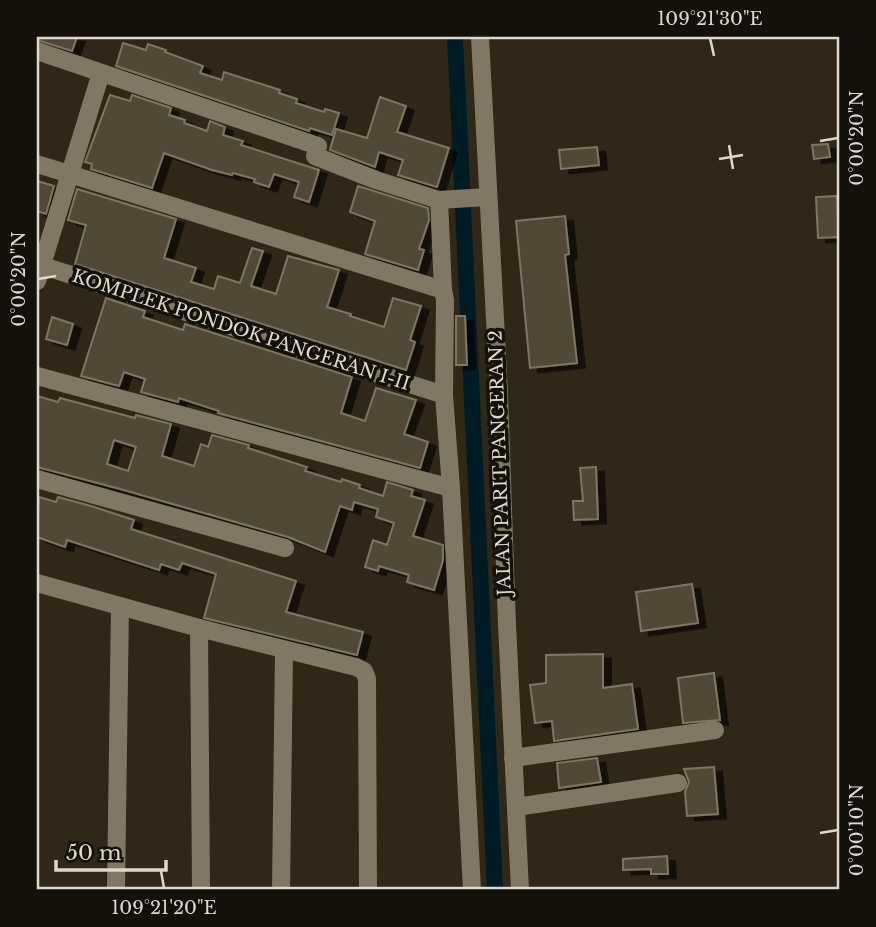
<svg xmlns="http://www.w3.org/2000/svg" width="876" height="927" font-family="'Libre Baskerville',serif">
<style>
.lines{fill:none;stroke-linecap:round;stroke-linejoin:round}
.canal{stroke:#011b25;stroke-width:16}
.building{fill:#514938;stroke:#7e7563;stroke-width:2;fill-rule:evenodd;filter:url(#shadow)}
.street{stroke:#807765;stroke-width:18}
.ticks{fill:none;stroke:#ded9cf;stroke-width:2.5}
.labels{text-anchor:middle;stroke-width:7;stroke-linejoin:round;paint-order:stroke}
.street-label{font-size:18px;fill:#ded9cf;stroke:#14110a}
.neatline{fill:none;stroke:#ded9cf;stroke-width:2.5}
.ticks-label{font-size:18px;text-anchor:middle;fill:#ded9cf}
</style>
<defs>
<filter id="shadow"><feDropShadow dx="8" dy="4.5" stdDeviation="0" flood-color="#0009"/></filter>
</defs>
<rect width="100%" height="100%" fill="#2f2718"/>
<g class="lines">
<!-- canal -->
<path class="canal" d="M455,37l40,853"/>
</g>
<!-- building -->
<g class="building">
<path d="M37,37h40l-5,14 -35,-11z"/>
<path d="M123,43l23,7 2,-6 18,6 -1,2 38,14 -3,7 22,7 2,-8 56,18 -1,3 18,6 -1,4 28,9 1,-3 14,4 -7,22 -22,-7 -1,3 -193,-65z"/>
<path d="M110,95l20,6 2,-6 39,13 -2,7 16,5 -1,3 23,8 3,-10 15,6 -2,8 20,6 -2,4 78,25 -10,32 -15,-5 5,-15 -25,-8 -5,13 -15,-5 1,-3 -22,-6 -1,2 -20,-5 -48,-17 -12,35 -61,-19 1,-5 -7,-2z"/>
<path d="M380,97l26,9 -9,26 52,16 -12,39 -39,-12 5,-15 -24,-8 -4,15 -45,-17 6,-21 31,9z"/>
<path d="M828,144l2,13 -16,2 -2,-14z"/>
<path d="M597,147l2,18 -38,4 -2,-19z"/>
<path d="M37,181l17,5 -8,28 -9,-3z"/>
<path d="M358,186l70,22 1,12 -10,29 5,1 -6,20 -53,-16 10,-33 -25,-9z"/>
<path d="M77,189l99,30 -12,39 32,10 -5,14 23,7 4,-13 22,7 12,-35 11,3 -12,35 25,8 12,-38 51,14 -12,37 24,7 -1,2 34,11 9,-29 28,8 -11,34 5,2 -9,28 -331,-106 11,-39 -18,-5z"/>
<path d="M837,196l2,41 -21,1 -2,-41z"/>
<path d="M565,216l4,38 -4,1 12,108 -47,5 -14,-147z"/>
<path d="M106,298l39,13 -2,6 40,13 2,-6 167,53 -11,36 24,8 11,-33 40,12 -12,34 24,8 -8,26 -202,-55 1,-2 -40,-13 -1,4 -37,-10 4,-13 -21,-7 -5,14 -38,-10z"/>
<path d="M456,316h9l2,49h-11z"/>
<path d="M52,317l21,7 -6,21 -21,-6z"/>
<path d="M37,396l21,6 2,-4 75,20 1,-3 35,9 -9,32 32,10 7,-22 7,3 4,-12 37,10 -1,3 59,19 -2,4 36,11 1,-3 18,6 -1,3 24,8 4,-14 26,8 -2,6 14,4 -12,36 30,9v15l-9,30 -27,-8 2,-7 -30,-9 -1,5 -13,-4 8,-27 14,5 7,-22 -18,-6 2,-8 -24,-7 -2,8 -12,-4 -15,46 -37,-15 -168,-48 -83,-22zM114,440l22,7 -8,24 -21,-7z"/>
<path d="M596,467l2,52 -24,1 -1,-19h10l-3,-33z"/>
<path d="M39,497l17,5 2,-5 33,9 43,14 -3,9 165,52 -10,31 77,20 -6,23 -153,-37 12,-44 -34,-11 -3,7 -18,-6 -2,6 -92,-30 -2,7 -28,-10z"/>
<path d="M692,584l6,39 -57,8 -5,-39z"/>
<path d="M603,654v34l29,-4 6,45 -84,12 -2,-20 -17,2 -5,-38 16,-2v-28z"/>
<path d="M714,673l6,47 -37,3 -5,-45z"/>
<path d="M597,758l4,24 -42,6 -2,-25z"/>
<path d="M714,767l4,47 -31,2 -2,-24 4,-10 -5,-13z"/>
<path d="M667,856l1,18h-17v-5l-28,1v-11z"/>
</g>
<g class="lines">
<!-- street -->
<g class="street">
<path d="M480,37l19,357 8,231 13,265"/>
<path d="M37,51l281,95 -3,10 61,24 63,20 4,90"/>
<path d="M37,164l406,126 2,10 -1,95 7,93 21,402"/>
<path d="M439,200l48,-3"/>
<path d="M37,264l407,131"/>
<path d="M37,281l64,-208"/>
<path d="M37,376l414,112"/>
<path d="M37,479l248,69"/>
<path d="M37,583l162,45 157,39 8,4 3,8 1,211"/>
<path d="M199,628l2,262"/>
<path d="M513,758l202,-28"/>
<path d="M516,807l162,-24"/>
<path d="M116,890l4,-284"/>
<path d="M281,890l3,-240"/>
</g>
</g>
<!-- ticks -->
<path class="ticks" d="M710,38l4,18M820,141l18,-3M729,145l4,24M719,159l24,-4M38,279l18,-3M820,833l18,-3M161,871l3,17"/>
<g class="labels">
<!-- street labels -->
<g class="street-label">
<text transform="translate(241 330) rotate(18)" y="6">KOMPLEK PONDOK PANGERAN I-II</text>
<text transform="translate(500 463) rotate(-92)" y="6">JALAN PARIT PANGERAN 2</text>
</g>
</g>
<!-- border -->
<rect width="876" height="927" fill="none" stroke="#14110a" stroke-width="77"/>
<!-- scale -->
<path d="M56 860v10h110v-10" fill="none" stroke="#ded9cf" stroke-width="3.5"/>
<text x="66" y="860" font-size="21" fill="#ded9cf" stroke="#14110a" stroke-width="5" paint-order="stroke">50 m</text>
<rect x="38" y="38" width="800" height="850" class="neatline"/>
<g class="ticks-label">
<text x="710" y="25">109°21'30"E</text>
<text transform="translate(857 138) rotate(-90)" y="6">0°00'20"N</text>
<text transform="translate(19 279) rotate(-90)" y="6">0°00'20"N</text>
<text transform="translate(857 830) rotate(-90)" y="6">0°00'10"N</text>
<text x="164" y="914">109°21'20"E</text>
</g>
</svg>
